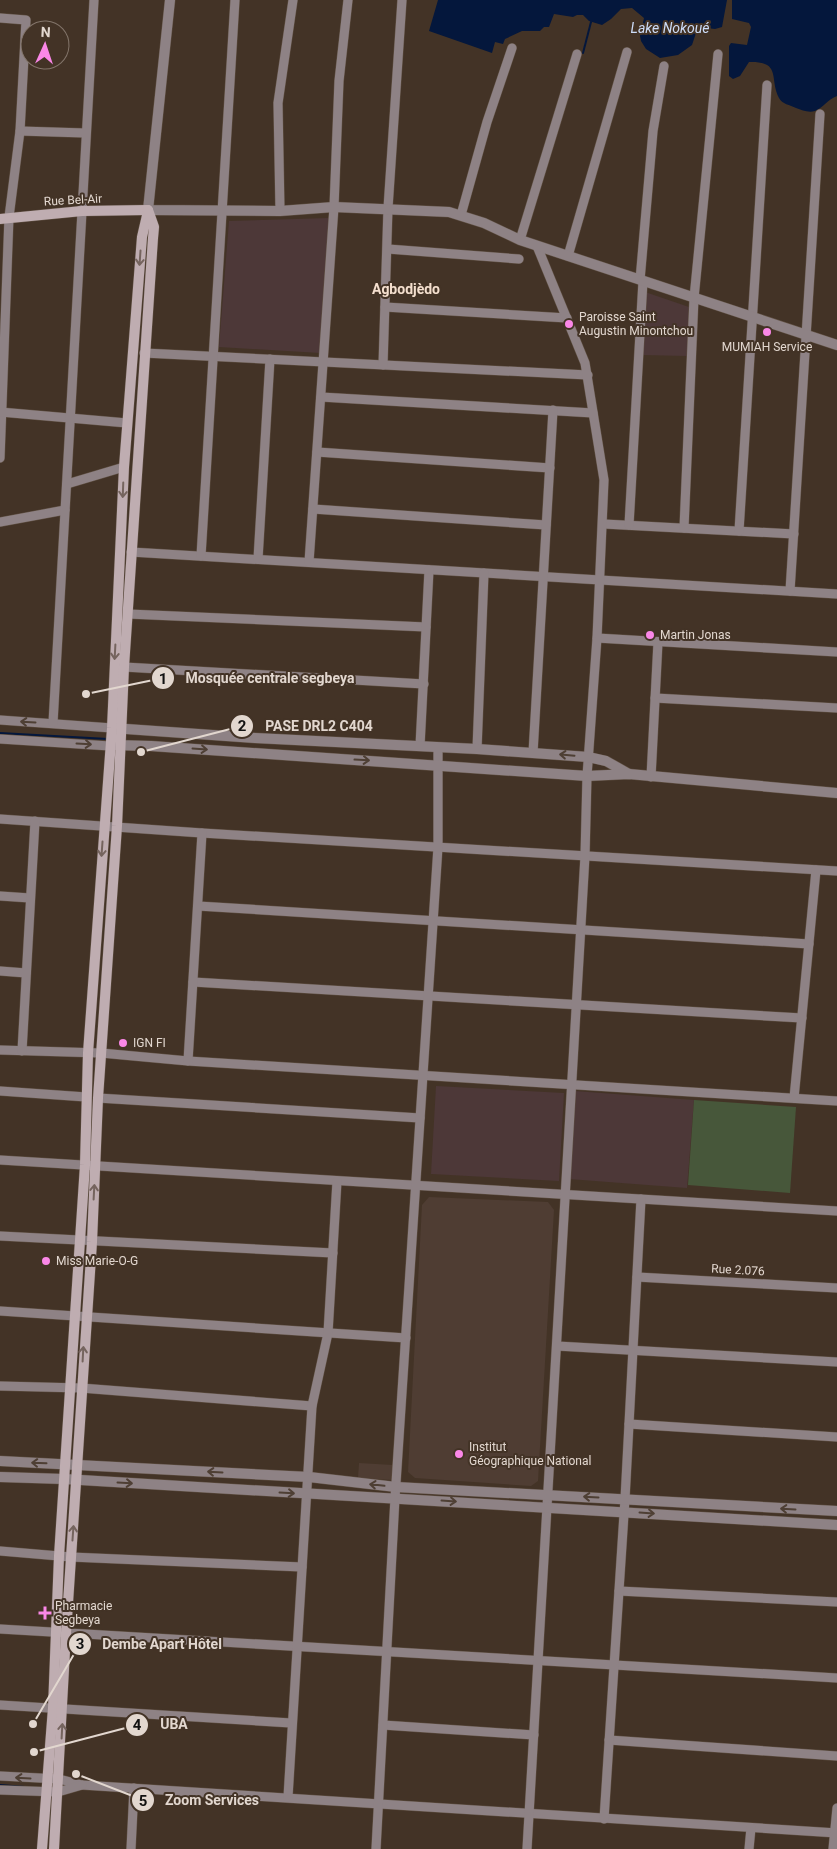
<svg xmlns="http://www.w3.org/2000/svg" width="837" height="1849" font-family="Roboto,sans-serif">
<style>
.commercial{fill:#4f3d33}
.education{fill:#4d3838}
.green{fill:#47573a}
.water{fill:#04173c}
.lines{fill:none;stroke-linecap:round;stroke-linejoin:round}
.stream{stroke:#04173c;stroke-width:2}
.minor-casing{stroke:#605144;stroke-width:10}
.tertiary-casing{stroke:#605144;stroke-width:11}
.secondary-casing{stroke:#605144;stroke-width:11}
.minor{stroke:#8e8285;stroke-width:9}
.tertiary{stroke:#8e8285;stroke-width:10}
.secondary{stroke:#bfadb1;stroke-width:10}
.oneway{stroke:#75645e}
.oneway2{stroke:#4e3f34}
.poi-dot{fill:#fa87e7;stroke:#433326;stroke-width:2}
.labels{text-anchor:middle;stroke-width:4;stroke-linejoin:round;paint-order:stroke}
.street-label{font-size:12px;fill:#e2d7cf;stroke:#433326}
.poi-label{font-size:12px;fill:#e2d7cf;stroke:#433326;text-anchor:start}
.water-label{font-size:14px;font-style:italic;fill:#ccdcf8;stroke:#433326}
.neighbourhood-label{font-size:14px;font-weight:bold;fill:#f4dfce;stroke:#433326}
.leader{fill:none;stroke:#e2d7cf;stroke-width:2}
.callout-dot{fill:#e2d7cf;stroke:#433326;stroke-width:2}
.mark-label{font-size:15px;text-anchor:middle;font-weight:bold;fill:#111}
.callout-label{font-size:14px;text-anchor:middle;font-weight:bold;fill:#e2d7cf;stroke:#433326;stroke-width:4;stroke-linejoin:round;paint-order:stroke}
</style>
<rect width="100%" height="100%" fill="#433326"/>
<!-- commercial -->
<g class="commercial">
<path d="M429,1197l119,5 6,8 -16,271 -7,5 -116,-8 -7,-6 14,-267z"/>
<path d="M359,1463l34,2 -1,15 -34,-2z"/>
</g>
<!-- education -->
<g class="education">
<path d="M329,218l-9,135 -101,-6 10,-126z"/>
<path d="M645,292l44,15 -2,49 -45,-1z"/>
<path d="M436,1086l128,7 -5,88 -128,-7z"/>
<path d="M575,1091l119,9 -7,88 -118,-9z"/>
</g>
<!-- green -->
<path class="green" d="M694,1100l102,7 -6,86 -102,-8z"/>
<!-- water -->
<g class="water">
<path d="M438,0h289l-5,27 -7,2 -17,-2 -6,18 -14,10 -18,3 -14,-9 -5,-8 -1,-5 4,-18 -12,-10 -11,1 -10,10 -9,6 -13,-4 -6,-6h-6l-4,2 -19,-3 -5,13h-5l-4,4h-18l-17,8 -2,5 -8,-2 -3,11 -63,-22z"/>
<path d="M732,0h105v96c-9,3 -14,12 -22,15 -7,2 -13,-1 -19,-3 -6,-3 -14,-4 -17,-10 -10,-19 3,-37 -30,-36l-9,14 -7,3 -4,-3v-30l2,-3 16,2 4,-18 -2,-4 -17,-4z"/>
</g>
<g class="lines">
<!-- stream -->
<g class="stream">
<path d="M583,53l8,-31"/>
<path d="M0,733l108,6"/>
<path d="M0,1785l25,2"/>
</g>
<!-- minor casing -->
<g class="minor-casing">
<g id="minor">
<path d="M0,18l26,2 -6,111 -11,86 -9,241"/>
<path d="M20,131l65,2"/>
<path d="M280,211l-2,-108 15,-103"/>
<path d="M461,215l26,-93 25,-74"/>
<path d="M520,240l57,-186"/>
<path d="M388,249l131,10"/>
<path d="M568,256l59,-204"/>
<path d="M640,280l13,-149 11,-65"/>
<path d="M385,307l182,11"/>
<path d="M144,353l444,22"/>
<path d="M383,365l5,-157 14,-208"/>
<path d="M321,397l272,16"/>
<path d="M0,412l127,11"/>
<path d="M317,452l233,16"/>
<path d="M67,484l57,-17"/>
<path d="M313,509l233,16"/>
<path d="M0,522l65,-12"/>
<path d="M604,524l190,10"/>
<path d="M629,525l14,-244"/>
<path d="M684,528l10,-230 24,-244"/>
<path d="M739,531l28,-446"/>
<path d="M131,552l706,42"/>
<path d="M201,556l34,-556"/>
<path d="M258,559l12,-200"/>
<path d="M309,562l25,-355 5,-126 9,-81"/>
<path d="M790,591l30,-477"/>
<path d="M128,614l298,13"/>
<path d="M597,638l240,14"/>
<path d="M124,667l300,17"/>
<path d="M655,698l182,10"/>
<path d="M0,720l112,8"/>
<path d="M53,723l41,-723"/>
<path d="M0,739l110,7"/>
<path d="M420,746l9,-176"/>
<path d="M477,749l7,-176"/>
<path d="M533,753l20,-343"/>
<path d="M651,777l7,-135"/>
<path d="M0,819l202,14 635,38"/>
<path d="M0,896l30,2"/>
<path d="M198,906l611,38"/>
<path d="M0,971l26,2"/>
<path d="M193,982l609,36"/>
<path d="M0,1050l101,3 87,8 649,40"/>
<path d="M22,1051l13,-230"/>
<path d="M188,1061l14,-228"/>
<path d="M0,1091l86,6"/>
<path d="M98,1098l322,20"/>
<path d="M794,1098l22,-228"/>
<path d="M0,1160l837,51"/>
<path d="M0,1236l333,17"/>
<path d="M637,1277l200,11"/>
<path d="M0,1311l406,27"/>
<path d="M557,1346l280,16"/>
<path d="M0,1386l81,2 231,18"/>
<path d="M629,1424l208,13"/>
<path d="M0,1551l71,6 231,10"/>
<path d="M619,1591l218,11"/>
<path d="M0,1629l837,49"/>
<path d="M0,1705l291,18"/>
<path d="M383,1725l151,10"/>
<path d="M609,1740l228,16"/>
<path d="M0,1776l59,3 23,6 755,48"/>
<path d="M0,1790l58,2 24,-7"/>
<path d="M288,1797l24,-391 16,-73 9,-152"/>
<path d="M604,1819l21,-320 16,-300"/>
<path d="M131,1849l3,-61"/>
<path d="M376,1849l19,-351 43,-651v-99"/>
<path d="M527,1849l58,-993 2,-80 10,-138 7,-158 -19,-117 -48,-117"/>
<path d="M749,1849l2,-21"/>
<path d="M833,1849l4,-41"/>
</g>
</g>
<!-- tertiary casing -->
<g class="tertiary-casing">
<g id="tertiary">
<path d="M170,0l-22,210 132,1 54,-4 115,5 35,11 36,17 317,105"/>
<path d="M112,728l143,10 222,11 111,8 18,4 23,13"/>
<path d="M113,745l38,1 436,30 42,-2 208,19"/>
<path d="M0,1461l309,16 87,10 441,24"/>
<path d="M0,1477l64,2 773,46"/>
</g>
</g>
<!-- secondary casing -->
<g class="secondary-casing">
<g id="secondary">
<path d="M0,219l82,-8 66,-1"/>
<path d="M42,1849l11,-141 6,-152 26,-391 3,-112 24,-325 12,-261 18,-230 6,-26"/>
<path d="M54,1849l12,-216 26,-391 6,-144 19,-272 7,-159 29,-429 1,-11 -6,-17"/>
</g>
</g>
<!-- minor -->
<use href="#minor" class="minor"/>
<!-- tertiary -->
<use href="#tertiary" class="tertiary"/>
<!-- secondary -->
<use href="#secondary" class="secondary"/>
</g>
<!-- one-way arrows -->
<defs><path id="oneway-shaft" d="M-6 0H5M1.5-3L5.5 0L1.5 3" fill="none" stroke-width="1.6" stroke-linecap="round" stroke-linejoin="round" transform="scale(1.25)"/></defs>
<g class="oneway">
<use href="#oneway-shaft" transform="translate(140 258) rotate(94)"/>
<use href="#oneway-shaft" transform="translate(123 490) rotate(92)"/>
<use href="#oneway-shaft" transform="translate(115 652) rotate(93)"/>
<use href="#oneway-shaft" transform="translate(102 849) rotate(94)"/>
<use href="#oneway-shaft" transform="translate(94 1192) rotate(-87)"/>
<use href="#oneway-shaft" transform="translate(83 1354) rotate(-87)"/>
<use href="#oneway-shaft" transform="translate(73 1533) rotate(-86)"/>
<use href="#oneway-shaft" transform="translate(62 1731) rotate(-87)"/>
</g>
<g class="oneway2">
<use href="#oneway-shaft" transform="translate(28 722) rotate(-177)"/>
<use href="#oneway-shaft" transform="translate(84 744) rotate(3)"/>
<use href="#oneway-shaft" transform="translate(200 749) rotate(4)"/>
<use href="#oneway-shaft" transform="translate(567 755) rotate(-175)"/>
<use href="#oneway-shaft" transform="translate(362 760) rotate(3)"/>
<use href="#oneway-shaft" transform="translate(39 1463) rotate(-178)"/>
<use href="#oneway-shaft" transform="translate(215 1472) rotate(-177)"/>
<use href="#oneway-shaft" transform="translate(125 1483) rotate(3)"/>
<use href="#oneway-shaft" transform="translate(377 1485) rotate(-174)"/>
<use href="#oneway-shaft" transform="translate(287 1493) rotate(3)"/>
<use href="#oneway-shaft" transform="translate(591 1497) rotate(-177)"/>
<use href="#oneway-shaft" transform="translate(449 1501) rotate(4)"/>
<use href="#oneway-shaft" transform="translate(788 1509) rotate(-177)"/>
<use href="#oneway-shaft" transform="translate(647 1513) rotate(4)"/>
<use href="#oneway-shaft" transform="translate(23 1778) rotate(-177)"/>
</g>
<!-- markers -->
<g class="poi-dot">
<circle cx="569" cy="324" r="5"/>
<circle cx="767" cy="332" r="5"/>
<circle cx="650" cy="635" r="5"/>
<circle cx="123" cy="1043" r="5"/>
<circle cx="46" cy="1261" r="5"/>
<circle cx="459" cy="1454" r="5"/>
<path d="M42.5 1605.5h5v5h5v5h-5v5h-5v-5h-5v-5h5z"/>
</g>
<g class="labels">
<!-- street labels -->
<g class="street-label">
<text transform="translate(73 200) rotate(-3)" y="4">Rue Bel-Air</text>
<text transform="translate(738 1270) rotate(3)" y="4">Rue 2.076</text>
</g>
<!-- poi labels -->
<g class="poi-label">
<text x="579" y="321">Paroisse Saint<tspan x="579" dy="14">Augustin Minontchou</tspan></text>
<text x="767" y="351" text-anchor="middle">MUMIAH Service</text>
<text x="660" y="639">Martin Jonas</text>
<text x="133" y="1047">IGN FI</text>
<text x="56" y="1265">Miss Marie-O-G</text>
<text x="469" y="1451">Institut<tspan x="469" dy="14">Géographique National</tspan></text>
<text x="55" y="1610">Pharmacie<tspan x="55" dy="14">Segbeya</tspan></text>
</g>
<!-- water labels -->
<g class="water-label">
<text x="670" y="33">Lake Nokoué</text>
</g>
<!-- neighbourhood labels -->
<g class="neighbourhood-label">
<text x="406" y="294">Agbodjèdo</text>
</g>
</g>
<!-- callouts -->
<path class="leader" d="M86 694L163 678M141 752L242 726M33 1724L80 1644M34 1752L137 1725M76 1774L143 1800"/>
<g class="callout-dot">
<circle cx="86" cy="694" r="5"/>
<circle cx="141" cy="752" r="5"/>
<circle cx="33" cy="1724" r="5"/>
<circle cx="34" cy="1752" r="5"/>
<circle cx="76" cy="1774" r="5"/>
<circle cx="163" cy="678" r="12"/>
<circle cx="242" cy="726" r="12"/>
<circle cx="80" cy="1644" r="12"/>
<circle cx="137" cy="1725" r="12"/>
<circle cx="143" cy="1800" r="12"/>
</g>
<g class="mark-label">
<text x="163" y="684">1</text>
<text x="242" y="731">2</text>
<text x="80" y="1649">3</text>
<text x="137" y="1730">4</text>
<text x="143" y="1806">5</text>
</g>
<g class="callout-label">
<text x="270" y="683">Mosquée centrale segbeya</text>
<text x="319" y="731">PASE DRL2 C404</text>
<text x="162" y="1649">Dembe Apart Hôtel</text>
<text x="174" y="1729">UBA</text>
<text x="212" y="1805">Zoom Services</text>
</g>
<!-- north arrow -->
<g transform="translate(45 45) rotate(3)"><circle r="24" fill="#433326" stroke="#83756a"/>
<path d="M0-4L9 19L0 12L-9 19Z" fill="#fa87e7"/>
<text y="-8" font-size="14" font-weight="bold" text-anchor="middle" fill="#e2d7cf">N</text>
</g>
</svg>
